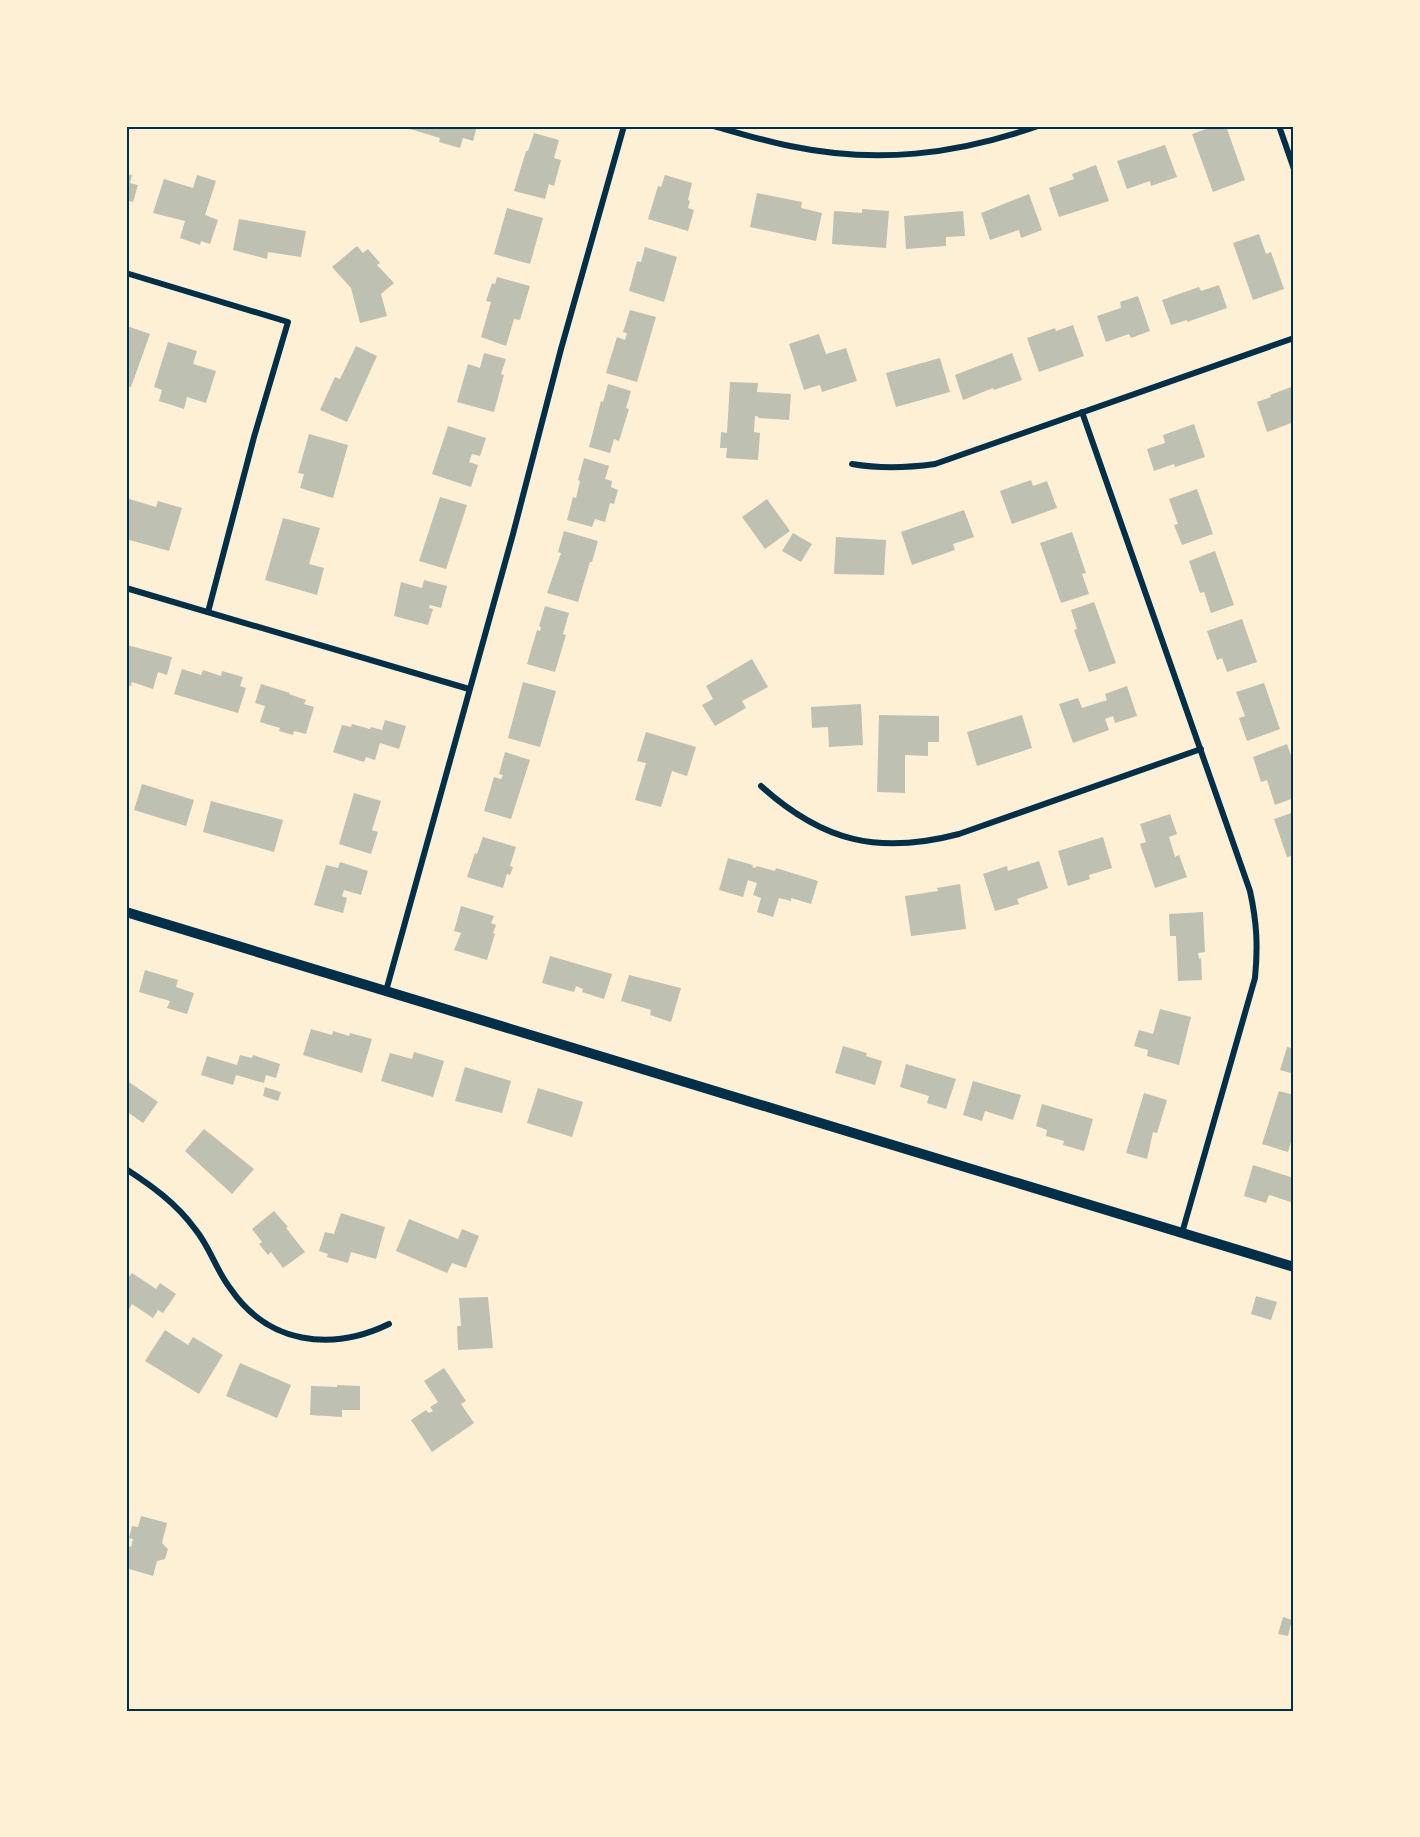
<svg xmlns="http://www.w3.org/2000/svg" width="1420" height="1837" font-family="Overpass,sans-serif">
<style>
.building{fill:#bec0b2}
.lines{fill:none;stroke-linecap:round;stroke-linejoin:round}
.minor{stroke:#003049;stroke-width:6}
.tertiary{stroke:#003049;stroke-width:10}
.neatline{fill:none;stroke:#003049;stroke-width:2}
</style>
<rect width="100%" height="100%" fill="#fdf0d5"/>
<!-- building -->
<g class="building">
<path d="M411,126h66l-4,15 -10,-3 -3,10 -21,-6 1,-4 -30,-9z"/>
<path d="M1215,126h11l19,54 -32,12 -21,-58z"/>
<path d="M534,133l25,7 -5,18 7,2 -7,26 -5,-2 -4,15 -31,-8 12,-40h2z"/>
<path d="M1165,145l12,32 -26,9 -1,-5 -23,8 -10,-28z"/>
<path d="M1096,165l13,36 -50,16 -10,-29 25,-9 -2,-5z"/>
<path d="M126,174l6,1 -2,8 8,2 -5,17 -7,-2z"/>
<path d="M197,175l19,6 -11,34 13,5 -8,24 -9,-3 -1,4 -20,-7 5,-17 -32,-8 11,-34 29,9z"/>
<path d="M665,175l27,8 -4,17 2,1 -2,7 6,2 -6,21 -40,-12 10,-33 3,1z"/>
<path d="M757,193l45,9 -1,6 21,5 -6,28 -66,-14z"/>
<path d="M1029,194l13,36 -21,8 -2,-8 -29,10 -9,-27z"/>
<path d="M507,208l36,10 -13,46 -36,-10z"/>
<path d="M862,209l27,2 -3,37 -54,-4 2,-33 28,2z"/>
<path d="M963,211l2,25 -19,1v9l-40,3 -2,-33z"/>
<path d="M239,219l67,12 -5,26 -33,-5 -1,7 -34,-9z"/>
<path d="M1259,234l7,20 5,-2 13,37 -31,11 -20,-57z"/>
<path d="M357,246l6,7 5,-4 12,14 -3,2 17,18 -13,11 6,22 -27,7 -9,-35 -19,-21z"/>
<path d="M645,247l32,10 -13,45 -35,-11 8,-30 4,1z"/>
<path d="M497,277l33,9 -10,34 -6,-1 -8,27 -25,-9 10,-35 -5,-1 6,-18 3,1z"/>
<path d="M1219,285l8,23 -40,14v-2l-16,5 -9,-25 37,-13 2,4z"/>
<path d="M1138,296l12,35 -19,7 -2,-4 -23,8 -9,-26 24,-8 -1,-6z"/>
<path d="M630,310l26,7 -19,65 -31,-9 11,-36 8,3 2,-7 -4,-1z"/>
<path d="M1073,325l11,31 -45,16 -12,-34 28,-10 1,3z"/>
<path d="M127,326l23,8 -19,53 -5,-1z"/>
<path d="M819,334l7,20 20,-6 11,33 -35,11 -2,-7 -16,5 -15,-46z"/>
<path d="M168,342l29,9 -4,13 23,7 -10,32 -19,-6 -3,12 -25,-8 3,-11 -8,-3z"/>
<path d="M356,346l21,10 -30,66 -27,-12 15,-33 5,2z"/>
<path d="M484,353l22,6 -5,15 3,1 -10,37 -37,-10 11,-38 12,4z"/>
<path d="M1012,353l10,27 -28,10 -1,-2 -30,12 -8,-25z"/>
<path d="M940,358l10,34 -54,15 -10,-34z"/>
<path d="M730,382l28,1 -1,9 34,2 -2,26 -31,-2 1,-1 -4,-1 -1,16 6,1 -2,27 -32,-2 1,-10h-7l1,-16 6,1z"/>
<path d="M608,384l23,7 -5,17 3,1 -10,32 -5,-2 -4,14 -21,-6 12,-46 2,1z"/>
<path d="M1294,386v36l-27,10 -10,-30 14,-5 -1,-2z"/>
<path d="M1194,424l11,33 -30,10 -1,-3 -20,7 -7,-22 18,-6 -2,-8z"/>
<path d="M448,426l38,12 -6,18 -8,-2 -3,8 9,3 -7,22 -39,-13z"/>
<path d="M309,434l39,11 -15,53 -33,-10 4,-14 -6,-1z"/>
<path d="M584,458l25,8 -4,13 7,2 -1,6 7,3 -4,14 -4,-1 -5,19 -10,-3 -3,8 -25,-7 6,-23 3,1 4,-17 -2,-1z"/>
<path d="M1031,480l2,6 14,-5 10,27 -45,16 -12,-33z"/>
<path d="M1197,489l16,45 -31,11 -8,-20 4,-1 -9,-25z"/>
<path d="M440,497l27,8 -21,64 -27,-8z"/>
<path d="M126,498l30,9 2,-6 24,7 -13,43 -43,-12z"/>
<path d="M767,499l23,32 -25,18 -23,-32z"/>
<path d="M964,510l10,27 -21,7 2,6 -43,15 -11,-33z"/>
<path d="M283,518l37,10 -11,36 15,4 -7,27 -52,-15z"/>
<path d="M564,531l34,10 -6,21h-2l-12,40 -31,-9 14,-40 -3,-1z"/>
<path d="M1072,532l14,41 -4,1 7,20 -28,9 -21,-60z"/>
<path d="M793,533l19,11 -11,18 -19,-11z"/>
<path d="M836,537l50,3 -2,35 -50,-1z"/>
<path d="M1215,551l19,54 -23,8 -7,-21 -4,1 -11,-32z"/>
<path d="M424,580l23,6 -6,22 -11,-3 -1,3 4,1 -5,16 -34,-9 7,-34 21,6z"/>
<path d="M1094,602l22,61 -27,9 -15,-42 3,-1 -6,-19z"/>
<path d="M545,606l24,7 -6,21 3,1 -11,37 -28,-8 10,-34 3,1 1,-4 -2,-1z"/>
<path d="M1242,619l15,43 -30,10 -5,-14 -5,2 -10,-29z"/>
<path d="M127,645l45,12 -5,18 -9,-3 -5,17 -21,-7 -1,4 -5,-1z"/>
<path d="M752,659l16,28 -26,14 4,7 -31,18 -13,-21 11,-6 -7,-13z"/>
<path d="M182,669l19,6 2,-5 18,6 1,-5 21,6 -3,9 6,2 -8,25 -64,-19z"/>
<path d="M523,682l33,9 -16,56 -32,-9z"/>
<path d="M1264,683l16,46 -33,12 -8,-23 6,-2 -9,-24z"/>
<path d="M261,684l29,9 -1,1 17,6 -2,4 10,3 -8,27 -12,-3 -1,4 -14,-4 1,-3 -20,-6 5,-16 -10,-3z"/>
<path d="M1127,686l10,30 -22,7 -2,-7 -8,3 4,11 -36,13 -14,-39 19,-6 4,10 25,-8 -2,-6z"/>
<path d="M861,704l2,41 -34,2 -1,-20 -16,1 -1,-21z"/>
<path d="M879,715l60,1v26h-11v14l-23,-1v38l-28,-1z"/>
<path d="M1022,715l10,33 -55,18 -10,-34z"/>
<path d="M385,720l21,6 -7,23 -19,-6 -5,17 -9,-3 -2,5 -31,-10 9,-27 9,2 1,-3 18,5 1,-2 11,3z"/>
<path d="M646,732l50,15 -9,29 -15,-5 -11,36 -26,-7 11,-37 -9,-2z"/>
<path d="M1287,744l7,20v34l-19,7 -8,-25 -6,2 -8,-25z"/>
<path d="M505,752l25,8 -19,59 -27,-8 10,-34 7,2 2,-4 -4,-1z"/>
<path d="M142,784l52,16 -8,26 -52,-16z"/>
<path d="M354,793l27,8 -9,29 6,2 -7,22 -32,-10z"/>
<path d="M211,801l72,19 -9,32 -71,-20z"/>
<path d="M1294,812v43l-7,2 -13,-38z"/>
<path d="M1170,814l7,20 -8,3 6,20 4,-2 8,22 -32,11 -15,-44 6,-2 -6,-18z"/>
<path d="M483,837l33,10 -6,19 3,1 -3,8 -3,-1 -4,14 -36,-11 8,-24 2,1z"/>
<path d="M1103,837l9,31 -23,7 1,4 -22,7 -10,-35z"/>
<path d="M728,858l25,7 -1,2 4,1v-2l19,5 1,-3 42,13 -7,23 -20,-6v3l-12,-3 -6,19 -16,-5 4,-14 -8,-3 4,-12 -9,-3 -5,17 -24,-7z"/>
<path d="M1039,861l9,27 -31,11 2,5 -24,7 -12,-37 24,-8 1,5z"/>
<path d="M340,862l28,9 -7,24 -17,-5 -2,6 5,2 -4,15 -29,-8 12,-40 12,3z"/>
<path d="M960,884l6,45 -55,7 -6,-40 33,-5 -1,-3z"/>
<path d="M461,906l33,10 -3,7 5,2 -3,8 2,1 -8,26 -33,-10 7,-17 -7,-2z"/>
<path d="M1203,912l2,40 -7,1 1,6 2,-1 1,22 -24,1 -2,-45h-6l-1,-22z"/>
<path d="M550,956l62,18 -8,25 -22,-7 1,-3 -7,-3 -2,6 -32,-9z"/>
<path d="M145,970l33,10 -2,7 18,6 -7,21 -20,-6 3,-7 -31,-9z"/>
<path d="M629,975l52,13 -10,34 -21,-7 1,-5 -30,-9z"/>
<path d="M1160,1009l31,8 -12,48 -32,-9 1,-6 -14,-4 5,-16 14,4z"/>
<path d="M311,1029l21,6 1,-4 16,5 1,-3 22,6 -10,34 -59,-18z"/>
<path d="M843,1046l24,7 -1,3 16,5 -7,24 -40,-12z"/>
<path d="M1287,1047l7,2v25l-14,-4z"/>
<path d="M414,1052l30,9 -11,36 -52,-16 9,-28 22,6z"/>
<path d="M240,1055l12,3 1,-3 27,9 -4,14 -10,-3 -2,8 -28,-8 -3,10 -32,-10 6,-19 30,9z"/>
<path d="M906,1064l50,15 -10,30 -19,-6 2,-7 -29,-9z"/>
<path d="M465,1067l46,14 -9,32 -47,-12z"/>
<path d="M126,1080l32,22 -15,21 -17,-12z"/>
<path d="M973,1081l48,14 -8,25 -28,-9 -3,10 -19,-6z"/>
<path d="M265,1087l16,5 -3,9 -15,-5z"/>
<path d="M538,1088l45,14 -11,35 -45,-14z"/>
<path d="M1279,1091l15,4v36l-6,21 -26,-8z"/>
<path d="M1144,1093l23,7 -10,33 -4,-1 -6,27 -21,-6z"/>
<path d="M1042,1104l51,15 -9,32 -21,-6 1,-4 -18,-5 1,-6 -11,-4z"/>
<path d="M204,1129l50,40 -22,25 -47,-43z"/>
<path d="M1253,1165l41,13v25l-25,-8 -3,8 -22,-7z"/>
<path d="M274,1211l14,16 -2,1 19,24 -22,16 -12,-16 -3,3 -9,-11 3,-2 -10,-13z"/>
<path d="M341,1213l44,14 -9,32 -25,-7 -3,11 -21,-6 1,-3 -9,-3 6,-19 9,2z"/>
<path d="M409,1219l49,20 4,-10 17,7 -13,32 -14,-5 -5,10 -51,-22z"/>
<path d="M132,1273l24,16 4,-6 16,11 -13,19 -5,-3 -5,8 -21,-14 -3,5 -3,-1v-27z"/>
<path d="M1256,1296l21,6 -6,18 -20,-6z"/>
<path d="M488,1297l5,51 -35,2 -1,-24h4l-2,-28z"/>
<path d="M165,1330l23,15 5,-8 30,18 -24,39 -54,-33z"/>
<path d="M240,1363l51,22 -14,33 -51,-22z"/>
<path d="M444,1368l22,33 -5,3 13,19 -42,29 -21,-32 15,-10 3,3 4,-2 -3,-4 8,-5 -14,-21z"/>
<path d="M337,1385l23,1v24h-18v7l-32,-2 1,-29 26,1z"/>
<path d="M141,1516l26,7 -5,20 6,6 -3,10 -8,2 -4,15 -27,-8v-23l5,2 2,-8 -4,-1 3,-12 6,1z"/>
<path d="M1283,1617l9,3 -4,16 -10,-2z"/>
</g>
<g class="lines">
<!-- minor -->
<g class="minor">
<path d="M714,126c25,7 50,15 76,20 86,18 165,9 248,-20"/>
<path d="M1279,126l15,43"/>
<path d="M126,273l162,49 -34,115 -46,175"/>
<path d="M1082,412l168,479c7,32 8,56 5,87l-73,255"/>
<path d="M852,464c29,5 54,4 83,0l359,-126"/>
<path d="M126,588l343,101"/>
<path d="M761,786c62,56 118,69 198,48l242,-85"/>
<path d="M386,991l127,-457 48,-185 63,-223"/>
<path d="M126,1169c26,17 50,34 69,60 15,18 21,41 35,59 38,56 101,64 159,36"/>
</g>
<!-- tertiary -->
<path class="tertiary" d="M126,912l1168,355"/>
</g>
<!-- border -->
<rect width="1420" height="1837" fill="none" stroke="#fdf0d5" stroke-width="255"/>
<rect x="128" y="128" width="1164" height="1582" class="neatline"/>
</svg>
